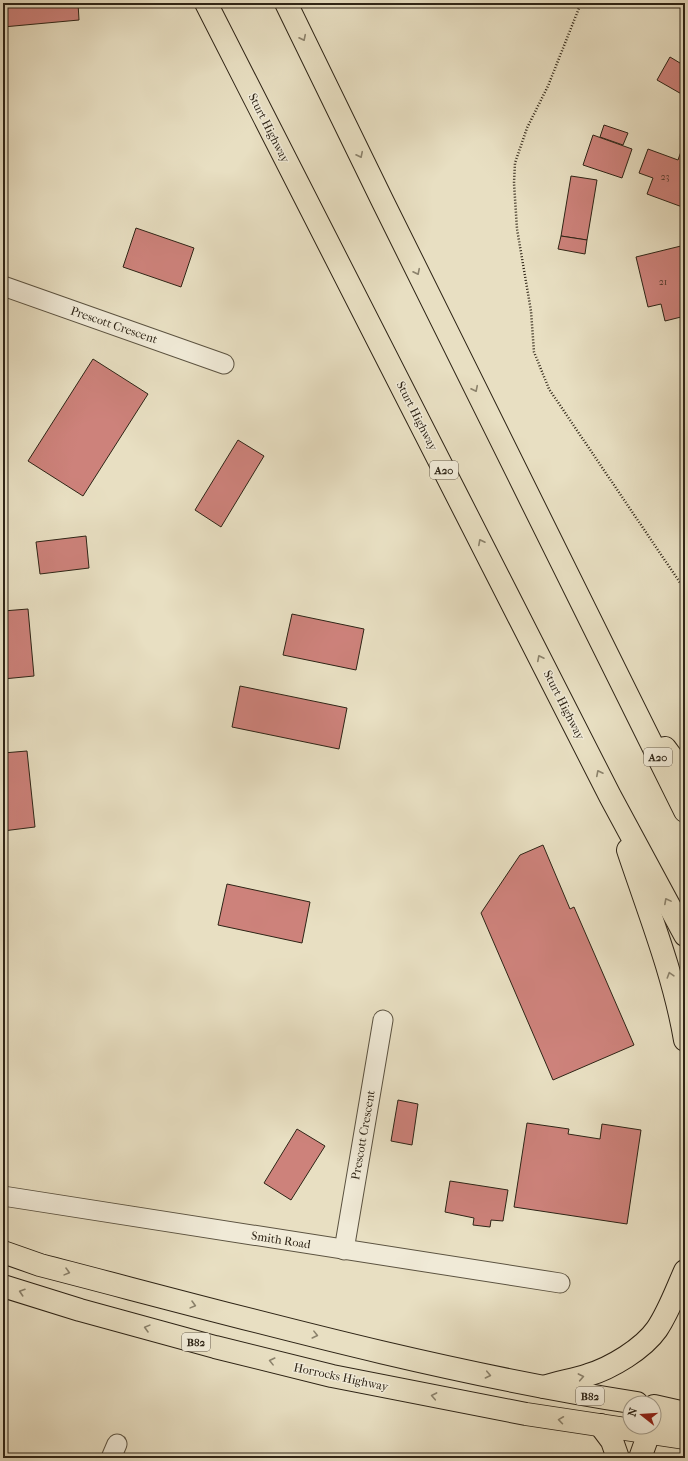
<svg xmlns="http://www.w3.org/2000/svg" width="688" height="1461" font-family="'IM FELL French Canon',serif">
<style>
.building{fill:#cd827b;stroke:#2e2416}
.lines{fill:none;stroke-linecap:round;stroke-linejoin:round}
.minor-casing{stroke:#5c5341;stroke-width:21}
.trunk-casing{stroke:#2e2416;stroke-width:24}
.motorway-casing{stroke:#2e2416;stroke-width:24}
.path{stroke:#2e2416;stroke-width:2.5;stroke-dasharray:1 2;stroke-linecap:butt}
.minor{stroke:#f0ead7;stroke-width:19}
.trunk{stroke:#e8dfc2;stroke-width:22}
.motorway{stroke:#e8dfc2;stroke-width:22}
.oneway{stroke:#8b826c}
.labels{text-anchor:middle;stroke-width:3;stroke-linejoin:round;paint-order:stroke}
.number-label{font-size:10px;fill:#563c2f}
.shield{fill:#f0ead7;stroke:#685f50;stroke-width:1}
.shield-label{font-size:11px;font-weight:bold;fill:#2e2416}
.street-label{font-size:12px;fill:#2e2416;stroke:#f0ead7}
</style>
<rect width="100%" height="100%" fill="#e8dfc2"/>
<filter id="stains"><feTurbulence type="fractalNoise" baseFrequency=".005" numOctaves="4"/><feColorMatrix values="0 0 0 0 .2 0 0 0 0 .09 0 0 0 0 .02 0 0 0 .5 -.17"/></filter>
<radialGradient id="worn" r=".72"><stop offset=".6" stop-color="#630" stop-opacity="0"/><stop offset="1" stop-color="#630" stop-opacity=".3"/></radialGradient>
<!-- building -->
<g class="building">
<path d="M3,3h75l1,17 -76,7z"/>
<path d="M670,57l15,9v30l-28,-16z"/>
<path d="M604,125l24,8 -5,12 -23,-8z"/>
<path d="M593,135l39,14 -10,29 -39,-13z"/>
<path d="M685,140v68l-38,-14 6,-16 -14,-5 9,-24 30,11z"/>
<path d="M571,176l26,4 -10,60 -26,-4z"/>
<path d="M136,228l58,20 -13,39 -58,-20z"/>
<path d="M561,236l26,4 -2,14 -27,-5z"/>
<path d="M685,245v71l-20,5 -4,-17 -13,3 -12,-50z"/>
<path d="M93,359l55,35 -65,102 -55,-35z"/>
<path d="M238,440l26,16 -43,71 -26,-17z"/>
<path d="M86,536l3,32 -49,6 -4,-32z"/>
<path d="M28,609l6,67 -31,3v-68z"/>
<path d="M292,614l72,15 -8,41 -73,-15z"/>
<path d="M240,686l107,22 -8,41 -107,-22z"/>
<path d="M27,751l8,76 -32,4v-78z"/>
<path d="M543,845l27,64 4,-2 60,138 -81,35 -72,-167 39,-58z"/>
<path d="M227,884l83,18 -8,41 -84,-18z"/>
<path d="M398,1100l20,4 -6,41 -21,-4z"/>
<path d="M527,1123l42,6 -1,5 32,5 2,-15 39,6 -14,94 -113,-17z"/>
<path d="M297,1129l28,17 -34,54 -27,-17z"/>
<path d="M450,1181l58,9 -5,31 -12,-1 -1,7 -17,-2 1,-7 -29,-6z"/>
</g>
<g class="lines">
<!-- minor casing -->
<g class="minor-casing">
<g id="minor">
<path d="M3,286l221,78"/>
<path d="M3,1196l557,87"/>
<path d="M344,1250l39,-230"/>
<path d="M111,1458l6,-14"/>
</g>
</g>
<!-- trunk casing -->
<g class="trunk-casing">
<g id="trunk">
<path d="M3,1252l37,13c197,51 395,107 597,138"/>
<path d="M3,1286l77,24 135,37 117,29 194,38 159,24"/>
<path d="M654,1406l31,7"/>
</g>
</g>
<!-- motorway casing -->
<g class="motorway-casing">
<g id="motorway">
<path d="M206,3l404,793 75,139"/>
<path d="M286,3l97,199 302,609"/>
<path d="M665,748l20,27"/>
<path d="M628,850c21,63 46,125 57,190"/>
<path d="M544,1387c14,-5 30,-7 44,-12 23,-7 55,-26 69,-46 12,-18 19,-38 28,-58"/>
<path d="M600,1425l12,16 6,17"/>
<path d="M640,1458l9,-25 36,-20"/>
</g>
</g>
<!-- path -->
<path class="path" d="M581,3l-33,83 -21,42 -12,35 -1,20 3,46 14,82 3,41 15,37 136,201"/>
<!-- minor -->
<use href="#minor" class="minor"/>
<!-- trunk -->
<use href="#trunk" class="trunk"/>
<!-- motorway -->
<use href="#motorway" class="motorway"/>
</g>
<!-- one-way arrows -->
<defs><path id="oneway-chevron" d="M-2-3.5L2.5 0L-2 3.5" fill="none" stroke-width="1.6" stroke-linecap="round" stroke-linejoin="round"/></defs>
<g class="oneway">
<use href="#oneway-chevron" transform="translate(303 38) rotate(64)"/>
<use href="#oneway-chevron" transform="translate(360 155) rotate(64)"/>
<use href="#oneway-chevron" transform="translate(417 272) rotate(64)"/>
<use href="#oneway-chevron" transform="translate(475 389) rotate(64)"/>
<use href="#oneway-chevron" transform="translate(481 542) rotate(-117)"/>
<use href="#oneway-chevron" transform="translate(540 658) rotate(-117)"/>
<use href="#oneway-chevron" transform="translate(599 773) rotate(-117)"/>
<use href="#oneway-chevron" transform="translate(667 901) rotate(-118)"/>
<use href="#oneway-chevron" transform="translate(670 975) rotate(-107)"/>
<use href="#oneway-chevron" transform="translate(67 1272) rotate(15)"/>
<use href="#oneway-chevron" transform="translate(22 1292) rotate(-162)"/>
<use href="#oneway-chevron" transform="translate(193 1305) rotate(15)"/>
<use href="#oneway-chevron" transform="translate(147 1328) rotate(-165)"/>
<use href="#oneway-chevron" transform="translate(315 1335) rotate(14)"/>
<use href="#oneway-chevron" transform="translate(272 1361) rotate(-166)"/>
<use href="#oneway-chevron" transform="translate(488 1375) rotate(12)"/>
<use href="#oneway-chevron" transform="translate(581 1377) rotate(-11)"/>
<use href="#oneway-chevron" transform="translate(434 1396) rotate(-169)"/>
<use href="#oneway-chevron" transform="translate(561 1420) rotate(-172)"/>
</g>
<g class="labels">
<!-- number labels -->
<g class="number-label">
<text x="665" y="180">23</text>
<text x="663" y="285">21</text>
</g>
<!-- shield labels -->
<g class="shield">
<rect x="430" y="461" width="28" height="18" rx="3"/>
<rect x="644" y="748" width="28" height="18" rx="3"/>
<rect x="182" y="1333" width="28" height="18" rx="3"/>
<rect x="576" y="1387" width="28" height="18" rx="3"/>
</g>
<g class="shield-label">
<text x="444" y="474">A20</text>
<text x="658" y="761">A20</text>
<text x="196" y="1346">B82</text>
<text x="590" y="1400">B82</text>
</g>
<!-- street labels -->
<g class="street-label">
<text transform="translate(269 128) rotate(63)" y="4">Sturt Highway</text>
<text transform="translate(114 325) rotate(19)" y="4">Prescott Crescent</text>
<text transform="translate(417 416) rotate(63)" y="4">Sturt Highway</text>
<text transform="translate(564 705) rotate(63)" y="4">Sturt Highway</text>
<text transform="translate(363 1135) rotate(-80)" y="4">Prescott Crescent</text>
<text transform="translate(281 1240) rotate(9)" y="4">Smith Road</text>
<text transform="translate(341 1377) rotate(12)" y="4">Horrocks Highway</text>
</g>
</g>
<!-- margin -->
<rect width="688" height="1461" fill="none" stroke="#e8dfc2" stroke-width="16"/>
<rect x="4" y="4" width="680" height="1453" fill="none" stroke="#2e2416" stroke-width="2"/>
<rect x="8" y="8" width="672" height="1445" fill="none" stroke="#2e2416"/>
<!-- north arrow -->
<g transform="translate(642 1415) rotate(287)"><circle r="19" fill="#f0ead7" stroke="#a29b8a"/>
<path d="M0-3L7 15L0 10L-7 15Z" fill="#8f2418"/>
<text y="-6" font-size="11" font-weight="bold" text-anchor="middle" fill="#2e2416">N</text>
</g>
<rect width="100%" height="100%" filter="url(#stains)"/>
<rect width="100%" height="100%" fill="url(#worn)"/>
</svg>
